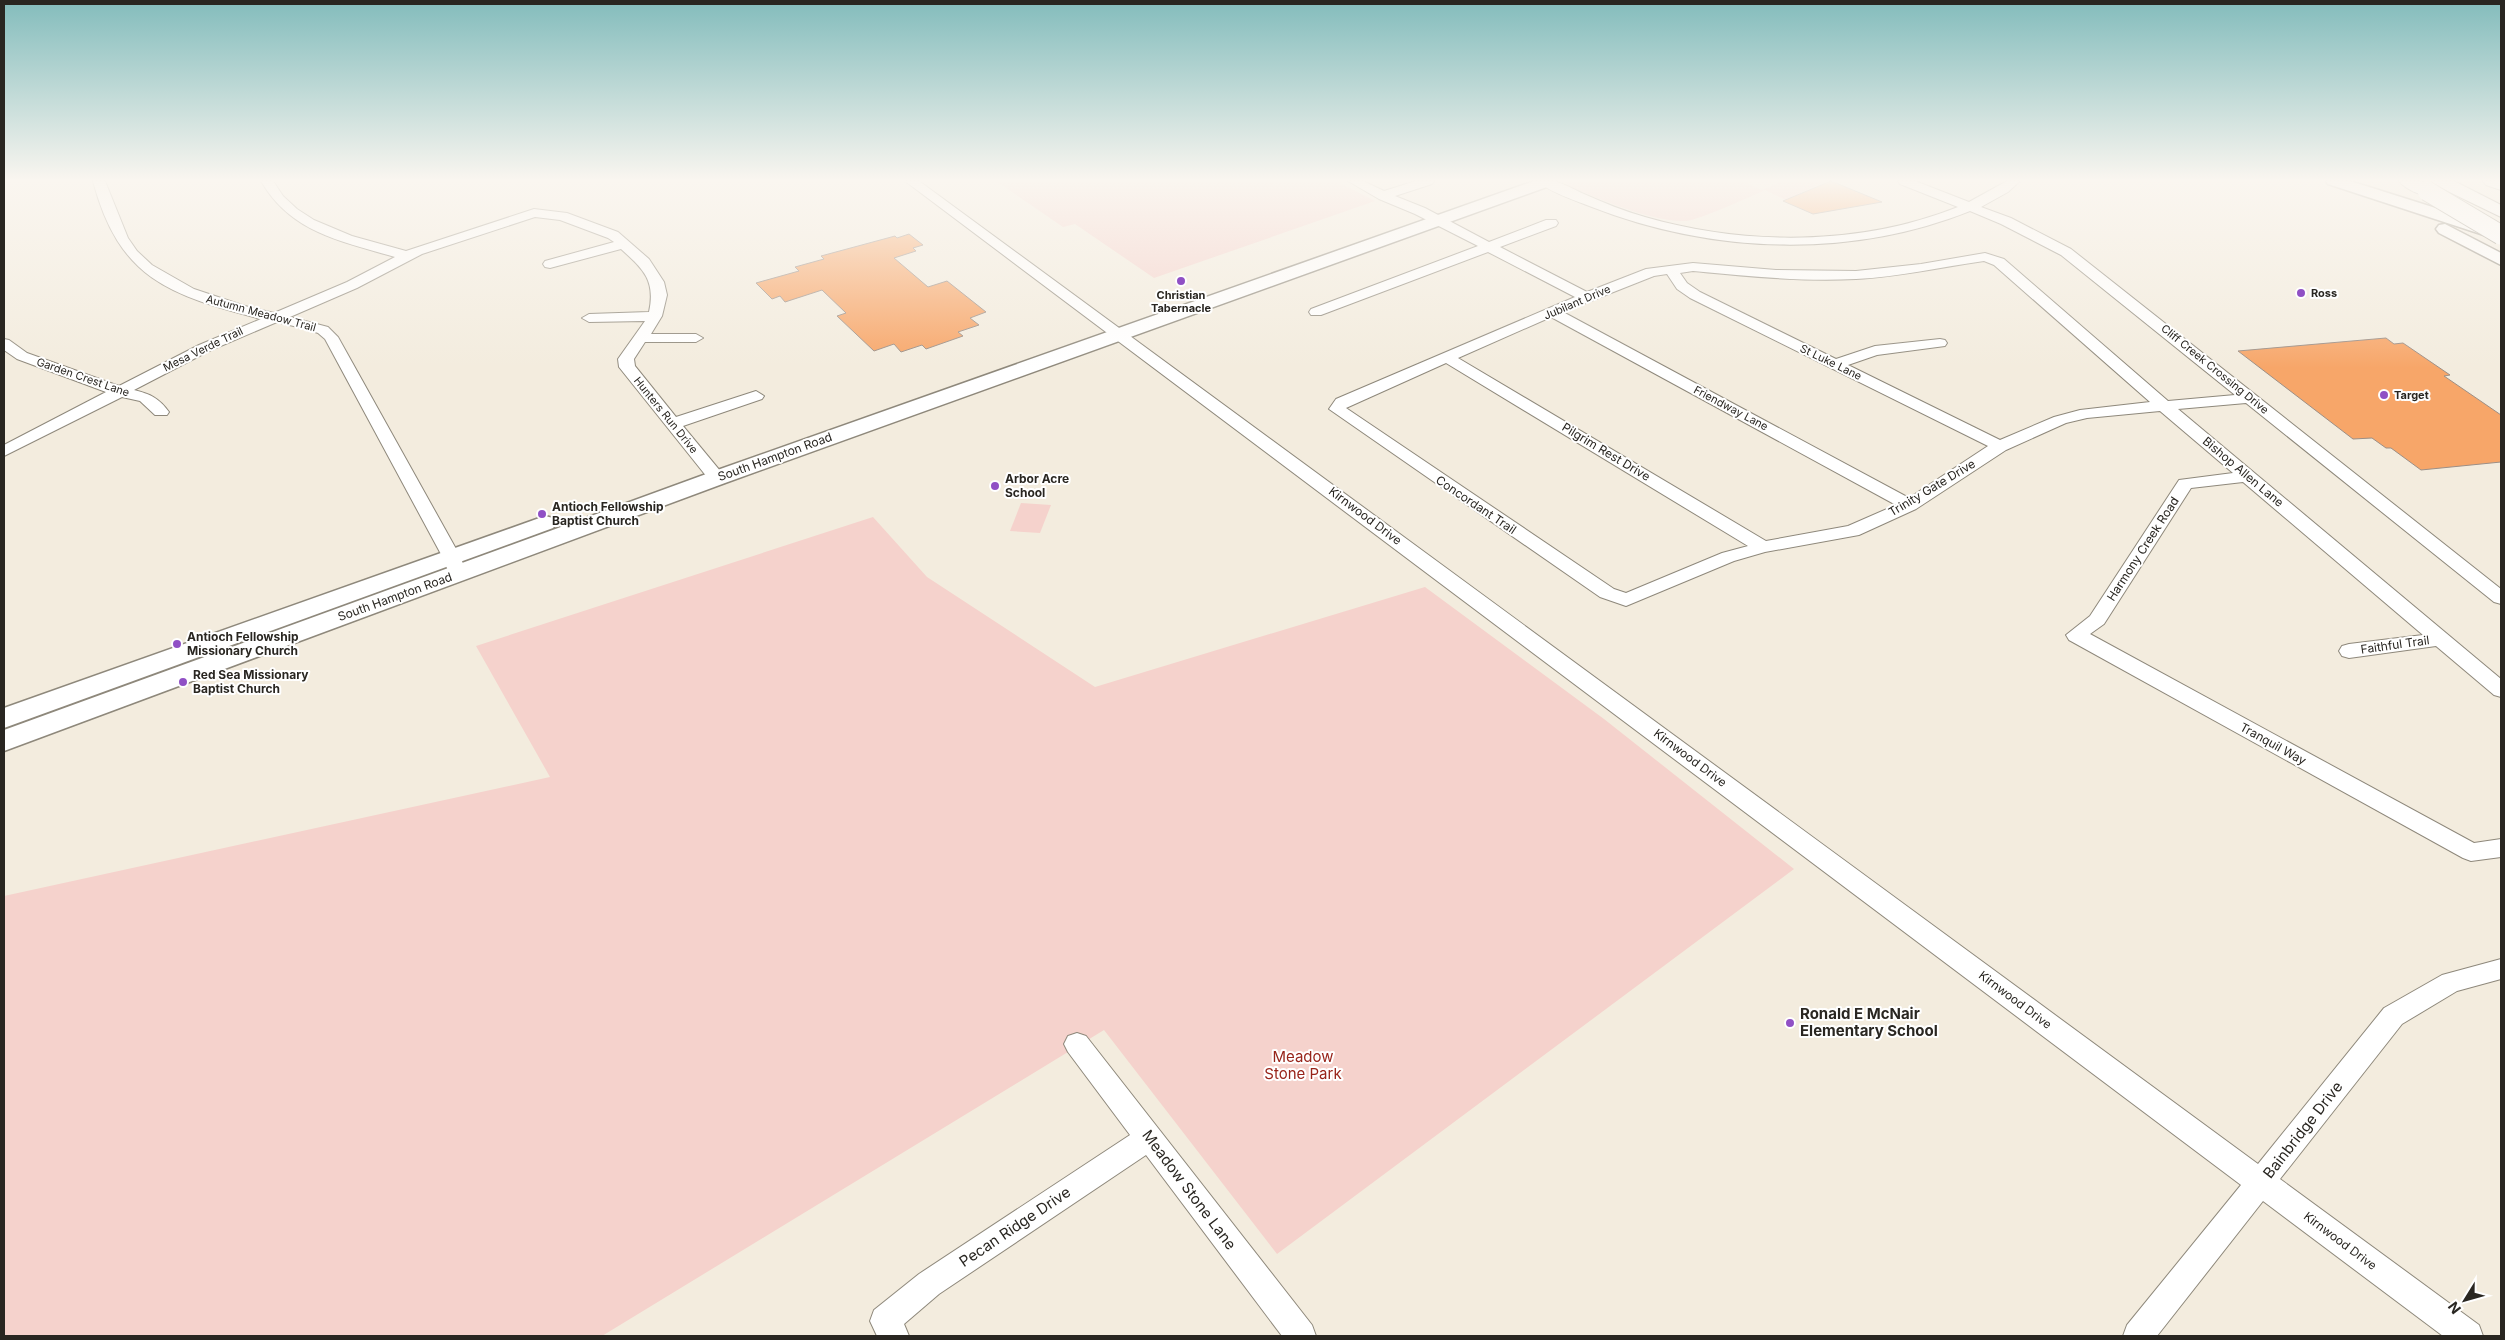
<svg xmlns="http://www.w3.org/2000/svg" width="2505" height="1340" font-family="Inter,sans-serif">
<style>
.green{fill:#f5d2cc}
.building{fill:#f7a669;stroke:#9c8f86}
.lines{fill:none;stroke-linecap:round;stroke-linejoin:round}
.minor-casing{stroke:#8e887b;stroke-width:2}
.major-casing{stroke:#8e887b;stroke-width:3}
.highway-casing{stroke:#8e887b;stroke-width:2}
.minor{fill:#fff;fill-rule:evenodd}
.major{fill:#fff;fill-rule:evenodd}
.highway{fill:#fff;fill-rule:evenodd}
.highway-bridge-casing{stroke:#8e887b;stroke-width:21;stroke-linecap:butt}
.highway-bridge{stroke:#fff;stroke-width:19}
.poi-dot{fill:#9050c5;stroke:#fff;stroke-width:2}
.labels{text-anchor:middle;stroke-width:4;stroke-linejoin:round;paint-order:stroke}
.far-poi-label{font-size:11px;font-weight:bold;fill:#292621;stroke:#fff;text-anchor:start}
.far-street-label{font-size:11px;fill:#292621;stroke:#fff}
.street-label{font-size:12px;fill:#292621;stroke:#fff}
.poi-label{font-size:12px;font-weight:bold;fill:#292621;stroke:#fff;text-anchor:start}
.near-poi-label{font-size:15px;font-weight:bold;fill:#292621;stroke:#fff;text-anchor:start}
.near-park-label{font-size:15px;fill:#98241a;stroke:#fff}
.near-street-label{font-size:15px;fill:#292621;stroke:#fff}
</style>
<rect width="100%" height="100%" fill="#f3ecde"/>
<!-- green -->
<g class="green">
<path d="M996,181h340l39,20 -221,77 -79,-54 -12,3z"/>
<path d="M1574,181h168l20,9 21,-9h43l-40,19 -21,-10c-15,7 -66,30 -79,31 -32,2 -92,-24 -122,-37z"/>
<path d="M1021,503l30,2 -11,28 -30,-2z"/>
<path d="M873,517l54,60 168,110 330,-100 179,132 190,150 -517,385 -173,-224 -502,306h-598v-440l546,-119 -74,-131z"/>
</g>
<!-- building -->
<g class="building">
<path d="M1831,181l51,21 -69,12 -30,-13z"/>
<path d="M909,234l14,11 -10,3 3,3 -22,7 34,29 19,-6 39,31 -16,6 9,7 -21,7 5,4 -37,13 -4,-4 -21,7 -7,-8 -20,7 -37,-35 9,-3 -24,-23 -37,12 -5,-6 -8,3 -16,-16 43,-12 -4,-4 29,-8 -3,-3 74,-20 2,2z"/>
<path d="M2386,338l8,6 9,-1 47,32 -6,1 57,39v47l-80,8 -30,-22h-5l-14,-10 -19,1 -115,-88z"/>
</g>
<g class="lines">
<!-- minor casing -->
<g class="minor-casing">
<g id="minor">
<path d="M93,181h12l23,57 9,13 15,14 42,24 51,17 29,7 73,-31 48,-25c-54,-16 -104,-24 -134,-76h12l10,15 14,13 17,11 38,16 54,15 128,-42 33,4 51,19 31,27 15,23 3,13 -5,21 -11,18h45l7,4 -7,4h-51l-11,17 1,7 41,51 80,-26 8,5 -2,3 -79,27 43,52 -3,4h-12l-92,-115 -1,-8 27,-38 -56,1 -7,-4 7,-4 60,-2c7,-32 -6,-43 -28,-63l-71,19 -5,-1 -2,-3 2,-3 69,-19 -6,-4 -48,-18 -25,-3 -113,37 -65,34 -67,29 38,10 10,10 122,219 7,18 -2,4h-14l-9,-22 -117,-217 -7,-6 -12,-4 -29,-7 -68,29 -75,39c16,4 25,8 35,22l-2,3h-12l-15,-14 -18,-4 -118,59v-11l102,-53 -89,-33 -13,-9v-11l5,1 18,13 92,33 80,-41 62,-26c-92,-24 -142,-40 -168,-138z"/>
<path d="M905,181h14l1339,983 126,-156 58,-33 59,-16v20l-44,12 -55,33 -122,155 199,146 4,11h-40l-180,-135 -106,135h-34l4,-11 114,-140z"/>
<path d="M1348,181h15l21,10 32,-10h18l-2,3 -37,12 30,12 64,34 57,-22h10l2,3 -2,3 -56,21 87,45 59,-23 47,-6 83,7 80,1 65,-7 64,-11 19,6 164,142 67,-6 -174,-140 -60,-31 -31,-13c-120,48 -258,43 -378,-4 -13,-5 -46,-16 -54,-26 4,0 10,-1 15,0 10,2 22,9 31,13 20,9 40,17 61,23 101,29 215,29 313,-10l-58,-23 -2,-3h17l54,21 38,-21h13l-12,11 -27,15 30,11 60,31 430,340v15l-7,-2 -248,-199 -68,6 323,270v18l-7,-2 -58,-49 -87,12 -7,-2 -3,-5 3,-5 7,-2 74,-9 -180,-153 -52,6 -87,136 -14,10 384,209 27,-4v18l-30,4 -8,-3 -394,-218 -3,-5 24,-19 89,-136 54,-7 -73,-62 -73,7 -21,5 -60,27 -90,59 -57,26 -94,17 -31,9 -108,45 -26,-9 -271,-188 7,-10 239,-102 -87,-45 -167,63h-10l-2,-3 2,-3 167,-63 -63,-32 -36,-15zM1984,261l10,4 156,137 -70,8 -26,7 -54,23 -152,-75 29,-10 68,-9 2,-3 -2,-3 -5,-1 -65,7 -39,13 -136,-67 -13,-9 -7,-10 13,-2c54,5 109,11 163,8 43,-2 85,-12 128,-18zM1667,274l10,15 13,9 298,148 -79,52 -346,-186 91,-36zM1551,317l345,188 -48,21 -82,15 -308,-183zM1446,363l302,183 -26,7 -96,40 -12,-4 -268,-181z"/>
<path d="M1077,1033l9,3 226,289 4,11h-34l-136,-181 -207,139 -35,30 5,12h-32l-7,-15 4,-11 45,-36 211,-139 -62,-83 -4,-8 4,-8z"/>
</g>
</g>
<!-- major casing -->
<g class="major-casing">
<g id="major">
<path d="M1534,181h23l-2,3 -830,299 -721,268v-21l705,-257z"/>
<path d="M2326,181h24l149,47 2,5 -8,4 -6,-1 -159,-52z"/>
<path d="M2445,224l56,29v12l-62,-32 -3,-4 3,-4z"/>
<path d="M545,516l8,2 4,5 -4,5 -549,200v-20z"/>
</g>
</g>
<!-- highway casing -->
<g class="highway-casing">
<g id="highway">
<path d="M2399,181h22l15,10 -3,4c-10,2 -27,-5 -34,-14z"/>
<path d="M2432,181h22l47,24v12l-66,-32z"/>
<path d="M2483,181h18v9l-15,-5z"/>
</g>
</g>
<!-- minor -->
<use href="#minor" class="minor"/>
<!-- major -->
<use href="#major" class="major"/>
<!-- highway -->
<use href="#highway" class="highway"/>
<!-- highway-bridge casing -->
<g class="highway-bridge-casing">
<path id="highway-bridge" d="M2427,191l74,44"/>
</g>
<!-- highway-bridge -->
<use href="#highway-bridge" class="highway-bridge"/>
</g>
<!-- sky -->
<linearGradient id="sky" x2="0" y2="1"><stop stop-color="#83bcbc"/><stop offset="0.49" stop-color="#faf6f0"/><stop offset="1" stop-color="#faf6f0" stop-opacity="0"/></linearGradient>
<rect width="2505" height="368" fill="url(#sky)"/>
<!-- markers -->
<g class="poi-dot">
<circle cx="1181" cy="281" r="5"/>
<circle cx="2301" cy="293" r="5"/>
<circle cx="2384" cy="395" r="5"/>
<circle cx="995" cy="486" r="5"/>
<circle cx="542" cy="514" r="5"/>
<circle cx="177" cy="644" r="5"/>
<circle cx="183" cy="682" r="5"/>
<circle cx="1790" cy="1023" r="5"/>
</g>
<g class="labels">
<!-- far-poi labels -->
<g class="far-poi-label">
<text x="2311" y="297">Ross</text>
<text x="1181" y="299" text-anchor="middle">Christian<tspan x="1181" dy="13">Tabernacle</tspan></text>
<text x="2394" y="399">Target</text>
</g>
<!-- far-street labels -->
<g class="far-street-label">
<text transform="translate(1577 302) rotate(-23)" y="4">Jubilant Drive</text>
<text transform="translate(261 313) rotate(15)" y="4">Autumn Meadow Trail</text>
<text transform="translate(203 349) rotate(-26)" y="4">Mesa Verde Trail</text>
<text transform="translate(1831 362) rotate(26)" y="4">St Luke Lane</text>
<text transform="translate(2215 369) rotate(39)" y="4">Cliff Creek Crossing Drive</text>
<text transform="translate(83 377) rotate(19)" y="4">Garden Crest Lane</text>
<text transform="translate(1731 408) rotate(28)" y="4">Friendway Lane</text>
<text transform="translate(666 415) rotate(51)" y="4">Hunters Run Drive</text>
</g>
<!-- street labels -->
<g class="street-label">
<text transform="translate(1606 452) rotate(31)" y="4">Pilgrim Rest Drive</text>
<text transform="translate(775 457) rotate(-20)" y="4">South Hampton Road</text>
<text transform="translate(2243 472) rotate(40)" y="4">Bishop Allen Lane</text>
<text transform="translate(1932 488) rotate(-31)" y="4">Trinity Gate Drive</text>
<text transform="translate(1476 505) rotate(34)" y="4">Concordant Trail</text>
<text transform="translate(1365 516) rotate(37)" y="4">Kirnwood Drive</text>
<text transform="translate(2143 549) rotate(-57)" y="4">Harmony Creek Road</text>
<text transform="translate(395 597) rotate(-20)" y="4">South Hampton Road</text>
<text transform="translate(2395 645) rotate(-8)" y="4">Faithful Trail</text>
<text transform="translate(2273 744) rotate(29)" y="4">Tranquil Way</text>
<text transform="translate(1690 758) rotate(37)" y="4">Kirnwood Drive</text>
<text transform="translate(2015 1000) rotate(37)" y="4">Kirnwood Drive</text>
<text transform="translate(2340 1241) rotate(37)" y="4">Kirnwood Drive</text>
</g>
<!-- poi labels -->
<g class="poi-label">
<text x="1005" y="483">Arbor Acre<tspan x="1005" dy="14">School</tspan></text>
<text x="552" y="511">Antioch Fellowship<tspan x="552" dy="14">Baptist Church</tspan></text>
<text x="187" y="641">Antioch Fellowship<tspan x="187" dy="14">Missionary Church</tspan></text>
<text x="193" y="679">Red Sea Missionary<tspan x="193" dy="14">Baptist Church</tspan></text>
</g>
<!-- near-poi labels -->
<g class="near-poi-label">
<text x="1800" y="1019">Ronald E McNair<tspan x="1800" dy="17">Elementary School</tspan></text>
</g>
<!-- near-park labels -->
<g class="near-park-label">
<text x="1303" y="1062">Meadow<tspan x="1303" dy="17">Stone Park</tspan></text>
</g>
<!-- near-street labels -->
<g class="near-street-label">
<text transform="translate(2303 1130) rotate(-52)" y="5">Bainbridge Drive</text>
<text transform="translate(1189 1190) rotate(53)" y="5">Meadow Stone Lane</text>
<text transform="translate(1015 1227) rotate(-34)" y="5">Pecan Ridge Drive</text>
</g>
</g>
<!-- border -->
<rect width="2505" height="1340" fill="none" stroke="#292621" stroke-width="10"/>
<!-- north arrow -->
<g transform="translate(2465 1300) rotate(233)" stroke="#ffffff" stroke-width="4" paint-order="stroke">
<path d="M0-4L9 19L0 12L-9 19Z" fill="#292621"/>
<text y="-8" font-size="14" font-weight="bold" text-anchor="middle" fill="#292621">N</text>
</g>
</svg>
